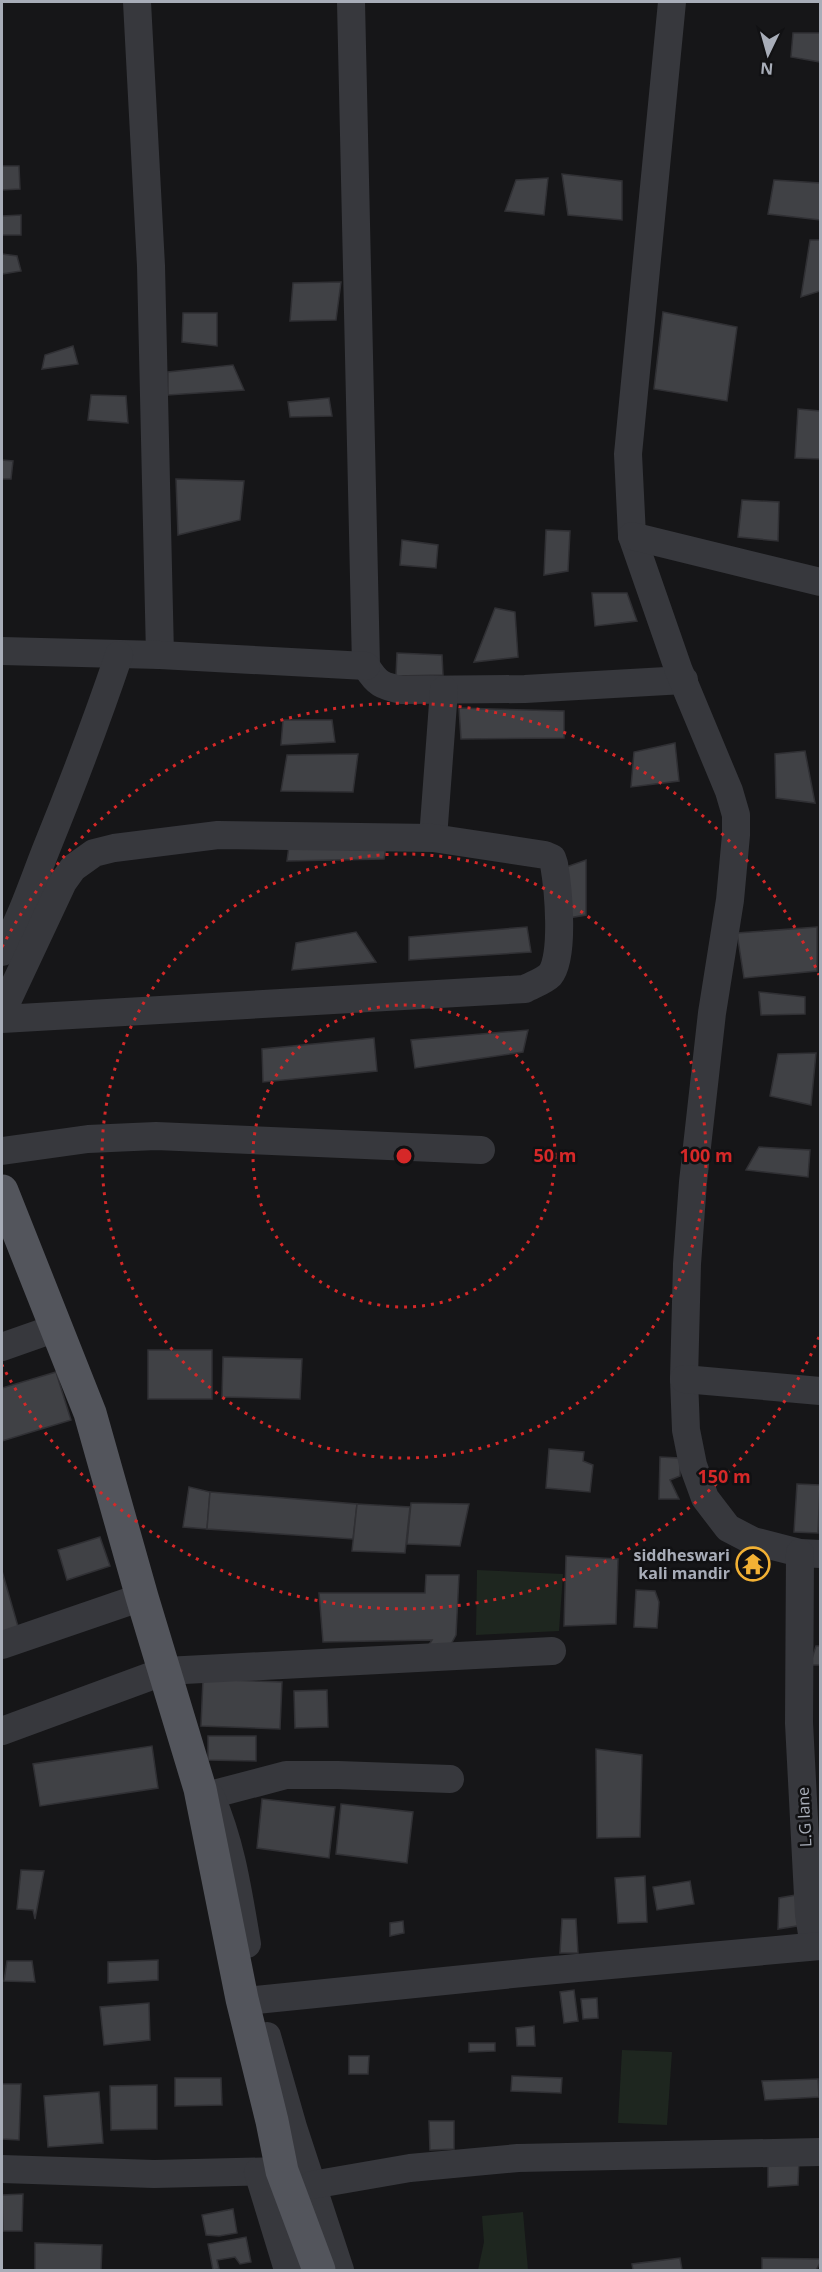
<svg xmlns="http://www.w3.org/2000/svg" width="822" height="2272" font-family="'Open Sans',sans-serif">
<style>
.green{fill:#1e261f}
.building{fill:#404145;stroke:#303034;stroke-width:1.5}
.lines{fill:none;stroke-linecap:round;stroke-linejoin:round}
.minor{stroke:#37383d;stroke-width:28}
.major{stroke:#53555c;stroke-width:33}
.ring{fill:none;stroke:#d62828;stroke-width:3;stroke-dasharray:3 6}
.labels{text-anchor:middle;stroke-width:5;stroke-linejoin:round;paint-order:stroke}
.poi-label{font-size:16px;font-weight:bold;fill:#a8adb8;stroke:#111113;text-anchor:end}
.street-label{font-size:16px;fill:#a8adb8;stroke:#111113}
.centre{fill:#d62828;stroke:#111113;stroke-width:3}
.ring-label{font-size:18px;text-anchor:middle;font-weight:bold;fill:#d62828;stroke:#111113;stroke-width:5;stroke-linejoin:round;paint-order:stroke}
</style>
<rect width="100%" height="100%" fill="#161618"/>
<!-- green -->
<g class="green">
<path d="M477,1570l86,4 -4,57 -83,4z"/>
<path d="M622,2050l50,2 -5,73 -49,-2z"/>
<path d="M523,2212l5,58h-50l6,-28 -2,-26z"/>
</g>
<!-- building -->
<g class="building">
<path d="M793,33h27v29l-29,-5z"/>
<path d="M2,166h17l1,23 -18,1z"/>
<path d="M562,174l60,7v39l-54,-5z"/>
<path d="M548,178l-4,37 -39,-4 11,-31z"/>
<path d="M774,180l46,3v37l-52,-6z"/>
<path d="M21,215v20h-19v-19z"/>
<path d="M810,240h10v51l-19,6z"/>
<path d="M2,254l15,2 4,15 -19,3z"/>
<path d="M341,282l-5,38 -46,1 3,-38z"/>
<path d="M663,312l74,15 -10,74 -73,-12z"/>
<path d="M183,313h34v33l-35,-4z"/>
<path d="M73,346l5,18 -36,5 3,-14z"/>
<path d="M233,365l11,25 -76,5v-23z"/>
<path d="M91,395l35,1 2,27 -40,-3z"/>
<path d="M329,398l3,18 -42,1 -2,-15z"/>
<path d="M798,409l22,2v48l-25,-1z"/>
<path d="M2,460l11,1 -2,18h-9z"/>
<path d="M176,479l68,2 -4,39 -62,15z"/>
<path d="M742,500l37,2 -1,39 -40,-4z"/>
<path d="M546,530l24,1 -2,40 -24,4z"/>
<path d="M402,540l36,5 -2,23 -36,-3z"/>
<path d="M592,593h35l10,28 -42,5z"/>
<path d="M495,608l20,4 3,45 -44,5z"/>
<path d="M397,653l45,2 1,20 -47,1z"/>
<path d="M459,708l105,3v27l-103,1z"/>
<path d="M283,720h49l3,22 -54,3z"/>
<path d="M675,743l4,38 -48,6 3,-35z"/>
<path d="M805,751l10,52 -39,-5 -1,-44z"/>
<path d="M358,754l-5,38 -72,-1 6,-36z"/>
<path d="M387,842l-3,17 -97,2 2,-15z"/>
<path d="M586,860v55l-24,4 4,-52z"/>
<path d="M527,927l4,25 -122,8v-23z"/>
<path d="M817,927v44l-73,7 -7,-45z"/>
<path d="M356,932l20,30 -84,8 4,-27z"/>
<path d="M759,992l46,5v17l-44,1z"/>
<path d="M528,1030l-5,22 -108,16 -4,-28z"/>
<path d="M374,1038l3,33 -114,11 -1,-33z"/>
<path d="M816,1053l-5,52 -41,-9 8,-42z"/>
<path d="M759,1147l51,3 -2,27 -62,-7z"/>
<rect x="148" y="1350" width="64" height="49"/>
<path d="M223,1357l79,2 -2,40 -78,-2z"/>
<path d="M56,1372l15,48 -69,21v-53z"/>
<path d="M549,1449l35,3 -1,9 10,4 -3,27 -44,-4z"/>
<path d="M660,1457l20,1v18l-10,4 9,19h-20z"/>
<path d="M797,1484l23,1 -2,48 -24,-1z"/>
<path d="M189,1487l21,5 -3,37 -24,-2z"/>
<path d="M210,1492l147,12 -4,35 -146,-10z"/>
<path d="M411,1503l58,1 -9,42 -53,-2z"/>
<path d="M357,1504l53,3 -5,46 -53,-2z"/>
<path d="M100,1537l10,29 -43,14 -9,-30z"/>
<path d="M566,1556l52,3 -2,65 -52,2z"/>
<path d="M2,1571l17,59 -17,5z"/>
<path d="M426,1575h33l-3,60 -6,11h-22l4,-6 -109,2 -4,-49h106z"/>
<path d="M636,1590l19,1 4,11 -2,26 -23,-1z"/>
<path d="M816,1646h4v19h-10z"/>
<path d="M203,1679l79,3 -2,47 -79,-3z"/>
<path d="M327,1690l1,37 -33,1 -1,-37z"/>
<path d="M208,1736h48v25l-48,-1z"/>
<path d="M152,1746l6,42 -118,18 -7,-42z"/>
<path d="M596,1749l46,6 -2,82 -43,1z"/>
<path d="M262,1799l73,8 -6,51 -72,-10z"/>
<path d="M341,1804l72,8 -6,51 -71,-9z"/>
<path d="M21,1870l23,1 -9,48 -2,-9 -16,-1z"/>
<path d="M645,1876l2,46 -29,1 -3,-45z"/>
<path d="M690,1881l4,23 -37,6 -4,-23z"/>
<path d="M802,1894l1,31 -25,4 1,-31z"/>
<path d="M562,1919h14l2,34h-18z"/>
<path d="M403,1921l1,12 -14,3v-13z"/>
<path d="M158,1960v20l-50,3v-21z"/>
<path d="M7,1961h25l3,21 -31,-1z"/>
<path d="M574,1990l4,31 -14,2 -4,-31z"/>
<path d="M597,1998l1,20 -15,1 -2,-20z"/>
<path d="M149,2003l1,37 -46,5 -4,-38z"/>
<path d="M534,2026l1,20h-18l-1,-18z"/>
<path d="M469,2043h26v8l-26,1z"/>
<path d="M349,2056h20l-1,18h-19z"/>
<path d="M512,2076l50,2 -1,15 -50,-2z"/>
<path d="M175,2078h46l1,27 -47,1z"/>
<path d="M818,2079l1,18 -54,3 -3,-19z"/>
<path d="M2,2084h19l-2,56 -17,-1z"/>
<path d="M157,2085v44l-46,1 -1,-44z"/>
<path d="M99,2092l4,51 -55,4 -4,-51z"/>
<path d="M429,2121h25v28l-24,1z"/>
<path d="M768,2158h31l-1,27 -30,2z"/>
<path d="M23,2194l-1,37h-19l-1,-36z"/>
<path d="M233,2209l4,24 -18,3 -13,-1 -4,-20z"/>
<path d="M246,2237l5,25 -11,2 -5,-7 -18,3 2,9 -6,1 -5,-26z"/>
<path d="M35,2243l67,2 -1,25h-66z"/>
<path d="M680,2258l2,12h-49l-1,-6z"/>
<path d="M762,2258l58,1v4l-4,7h-54z"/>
</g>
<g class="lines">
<!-- minor -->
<g class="minor">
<path d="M137,2l14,264 9,389"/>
<path d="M351,2l15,664c11,18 16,20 36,24l123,-1 159,-9"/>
<path d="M672,2l-44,452 4,82 47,135 50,120 7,24v20l-6,65 -18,113 -19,169 -6,82 -3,115 2,51 7,35 12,33 23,30 25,13 47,12 20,1"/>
<path d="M632,536l188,46"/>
<path d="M2,651l158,4 206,11"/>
<path d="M433,838l11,-148"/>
<path d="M2,952c19,-32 31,-70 45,-105 26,-64 50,-127 72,-192"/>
<path d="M2,1012l61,-130 10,-14 21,-15 20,-5 104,-13 215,3 112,17 7,3 2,6c4,23 11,93 -4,111 -6,6 -18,10 -25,14l-523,30"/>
<path d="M2,1151l86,-12 68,-3 325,14"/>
<path d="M2,1347l54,-19"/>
<path d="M684,1379l136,12"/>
<path d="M800,1553l-1,170 10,192 5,31"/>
<path d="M2,1645l140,-48"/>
<path d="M2,1731l163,-60 387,-20"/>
<path d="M210,1795l76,-20h52l112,4"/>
<path d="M211,1797c21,49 27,95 36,147"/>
<path d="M242,1999l14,1 277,-28 287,-26"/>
<path d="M267,2036l26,91 47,143"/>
<path d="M2,2169l152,5 128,-3"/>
<path d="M258,2172l30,98"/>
<path d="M312,2185l98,-17 108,-10 302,-6"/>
</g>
<!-- major -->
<path class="major" d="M2,1191l88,222 52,184 58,192 42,210 30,122 10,50 37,99"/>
</g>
<!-- distance rings -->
<g class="ring">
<circle cx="404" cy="1156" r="151"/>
<circle cx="404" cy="1156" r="302"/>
<path d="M819 1337A453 453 0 0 1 2 1365M2 947A453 453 0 0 1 819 975"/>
</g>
<!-- icons -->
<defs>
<g id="temple-ring" transform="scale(1.725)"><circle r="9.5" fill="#111113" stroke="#f2b134" stroke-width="1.5"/><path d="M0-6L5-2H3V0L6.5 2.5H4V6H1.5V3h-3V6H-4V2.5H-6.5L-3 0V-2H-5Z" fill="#f2b134"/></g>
</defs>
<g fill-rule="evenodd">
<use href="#temple-ring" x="753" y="1564"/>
</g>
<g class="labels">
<!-- poi labels -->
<g class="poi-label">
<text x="730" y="1561">siddheswari<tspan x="730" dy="18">kali mandir</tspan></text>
</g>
<!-- street labels -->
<g class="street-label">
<text transform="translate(804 1817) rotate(-93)" y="6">L.G lane</text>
</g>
</g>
<circle cx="404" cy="1156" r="9" class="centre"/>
<g class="ring-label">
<text x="555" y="1162">50 m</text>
<text x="706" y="1162">100 m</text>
<text x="724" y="1483">150 m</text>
</g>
<!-- border -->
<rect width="822" height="2272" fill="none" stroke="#a8adb8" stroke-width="6"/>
<!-- north arrow -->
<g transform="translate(768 54) rotate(185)" stroke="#111113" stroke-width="4.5" paint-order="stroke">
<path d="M0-4.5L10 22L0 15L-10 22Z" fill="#a8adb8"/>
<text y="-9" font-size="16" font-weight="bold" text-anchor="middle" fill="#a8adb8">N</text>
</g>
</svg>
